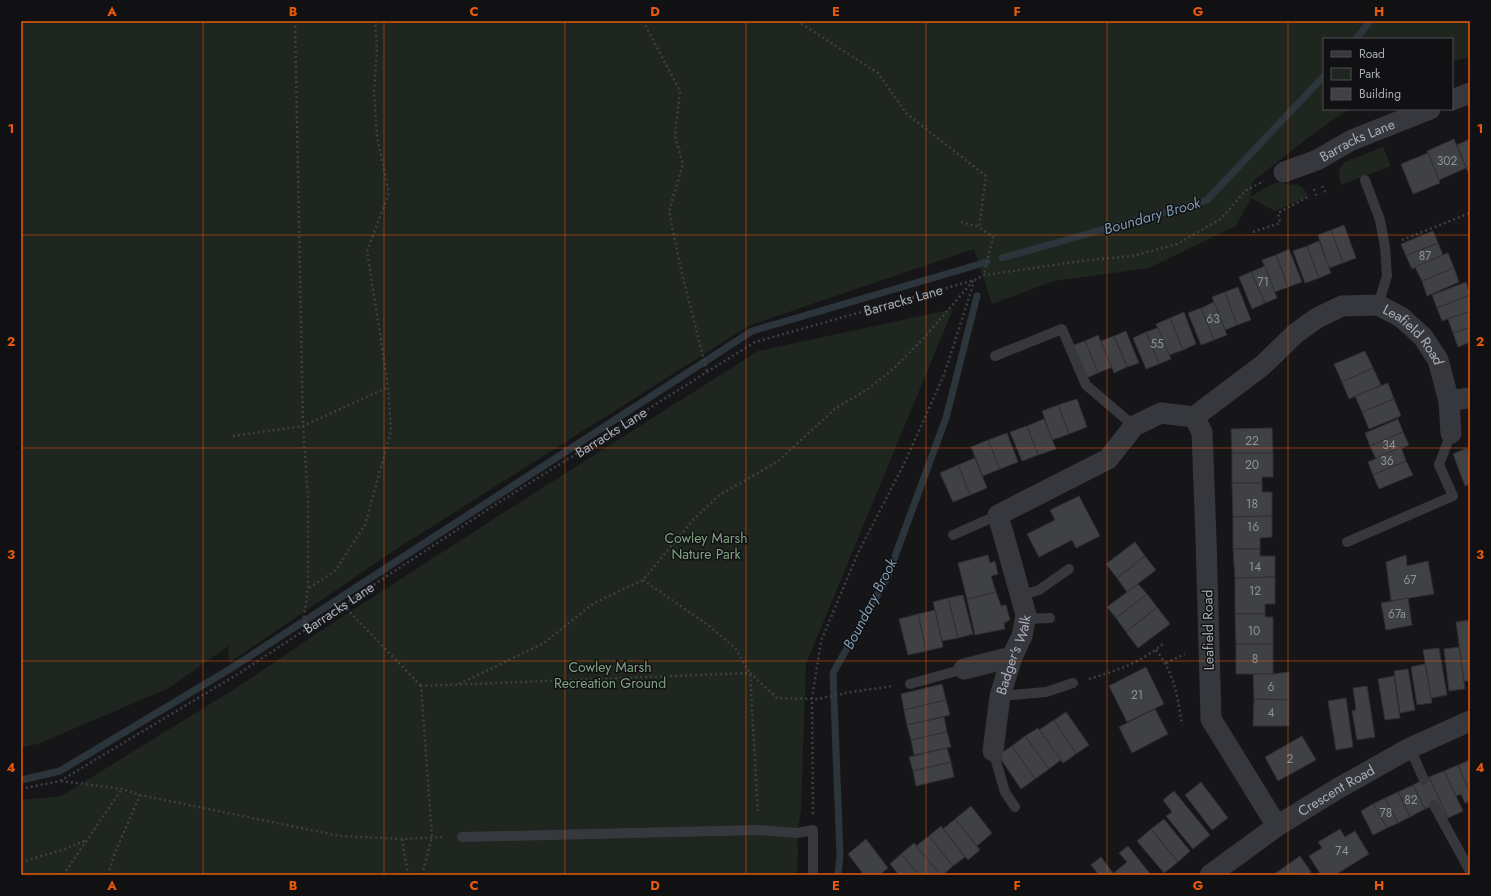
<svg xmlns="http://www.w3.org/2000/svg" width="1491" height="896" font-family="Jost,sans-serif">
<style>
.green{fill:#1e261f}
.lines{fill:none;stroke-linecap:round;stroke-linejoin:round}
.stream{stroke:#2c353c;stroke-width:7}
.building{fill:#404145;stroke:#303034}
.path{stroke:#3d3f44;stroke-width:2.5;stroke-dasharray:2 3;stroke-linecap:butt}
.lane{stroke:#37383d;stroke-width:10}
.street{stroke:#37383d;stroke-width:21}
.grid{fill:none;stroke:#e8590c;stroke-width:1;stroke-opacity:0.55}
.labels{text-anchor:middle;stroke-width:3;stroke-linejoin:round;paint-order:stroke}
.number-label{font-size:12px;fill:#8e929b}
.street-label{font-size:14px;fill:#a8adb8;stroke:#111113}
.park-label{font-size:14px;fill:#7fa381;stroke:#111113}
.water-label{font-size:15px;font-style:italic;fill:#7f9bb3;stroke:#111113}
.neatline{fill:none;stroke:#e8590c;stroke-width:1.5}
.grid-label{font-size:13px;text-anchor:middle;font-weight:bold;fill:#e8590c}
</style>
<rect width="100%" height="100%" fill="#161618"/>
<!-- green -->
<g class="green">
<path d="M21,21h1449v36l-18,4v-22h-128v70h25l-32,22 -65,51 -1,15c8,-5 28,-21 36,-12l10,-1 7,5 4,8 -33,14 -24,-13 -15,28 -87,42 -95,13 -62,23 -18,-55 -224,76 -355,225 -166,113 -1,-17 -59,42 -131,56 -17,3z"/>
<path d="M1383,147l8,19 -50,19c-3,-10 -4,-16 4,-23z"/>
<path d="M953,309l-147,355 -5,147 -4,22 1,20 -1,22h-776v-75l40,-4 183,-113 70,-48 192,-124 252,-160z"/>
</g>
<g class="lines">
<!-- stream -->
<g class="stream">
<path d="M1356,39l14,-18"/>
<path d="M1002,258l205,-58 117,-124"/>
<path d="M21,780l39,-9 170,-102 522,-338 235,-69"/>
<path d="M838,875l2,-20 -7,-182 54,-95 59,-160 31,-122"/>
</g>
</g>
<!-- building -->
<g class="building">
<path d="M1454,139l12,29 -27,12 -12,-29z"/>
<path d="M1470,139v32l-2,1 -11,-27z"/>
<path d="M1428,153l12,30 -27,11 -12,-30z"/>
<path d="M1344,225l12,33 -13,5 -12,-33z"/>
<path d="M1331,230l12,33 -14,5 -11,-33z"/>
<path d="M1433,231l5,12 -32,13 -5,-12z"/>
<path d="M1319,241l12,32 -12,5 -12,-32z"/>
<path d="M1438,243l5,12 -31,14 -6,-13z"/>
<path d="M1307,246l12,32 -14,5 -12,-32z"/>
<path d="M1289,249l13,33 -14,5 -12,-32z"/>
<path d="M1448,253l6,15 -32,13 -7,-14z"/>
<path d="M1276,255l12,32 -13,5 -13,-32z"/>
<path d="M1265,266l12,32 -12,5 -14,-31z"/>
<path d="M1454,268l5,14 -32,14 -5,-15z"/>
<path d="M1251,272l14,31 -13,6 -13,-32z"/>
<path d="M1466,282l4,13 -33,13 -5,-13z"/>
<path d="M1238,287l13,33 -14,5 -12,-33z"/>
<path d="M1225,292l12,33 -12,5 -13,-33z"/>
<path d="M1470,295v16l-28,10 -5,-13z"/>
<path d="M1214,302l13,33 -13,5 -13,-32z"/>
<path d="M1201,308l13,32 -13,5 -13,-32z"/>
<path d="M1470,311v16l-17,6 -5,-14z"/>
<path d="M1184,312l12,32 -13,6 -13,-32z"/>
<path d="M1170,318l13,32 -14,5 -13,-31z"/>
<path d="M1470,327v15l-12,5 -5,-14z"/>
<path d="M1158,328l13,31 -12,5 -13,-32z"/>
<path d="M1126,331l13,32 -12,4 -13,-31z"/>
<path d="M1146,332l13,32 -13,5 -13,-31z"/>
<path d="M1098,335l14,32 -14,6 -13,-32z"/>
<path d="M1114,336l13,31 -13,6 -13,-32z"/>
<path d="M1085,341l13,32 -14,6 -13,-33z"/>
<path d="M1365,351l8,17 -31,14 -8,-18z"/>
<path d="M1373,368l8,17 -32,14 -7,-17z"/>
<path d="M1388,383l6,16 -32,13 -7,-16z"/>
<path d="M1077,399l10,28 -18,7 -11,-29z"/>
<path d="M1394,399l7,17 -32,13 -7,-17z"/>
<path d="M1058,405l11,29 -17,6 -10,-29z"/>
<path d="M1044,419l12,30 -18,6 -11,-29z"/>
<path d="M1398,419l5,13 -33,14 -5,-13z"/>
<path d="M1027,426l11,29 -16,6 -12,-29z"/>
<path d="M1272,428l1,25h-41l-1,-24z"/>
<path d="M1403,432l6,13 -33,14 -6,-13z"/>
<path d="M1007,433l11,29 -18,7 -12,-29z"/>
<path d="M988,440l12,29 -17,7 -12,-29z"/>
<path d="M1401,447l5,14 -33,14 -5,-13z"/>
<path d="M1467,448l3,9v27l-5,2 -12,-32z"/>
<path d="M1232,453h41v24h-11v6h-30z"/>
<path d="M975,458l12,30 -17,7 -12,-30z"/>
<path d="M1406,461l7,14 -34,14 -6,-14z"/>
<path d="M958,465l12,30 -17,7 -13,-29z"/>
<path d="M1232,483h30v9h10v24l-39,1z"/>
<path d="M1079,496l21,40 -24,12 -4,-8 -33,17 -12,-23 28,-14 -5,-10z"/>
<path d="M1272,516v21l-12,1v11h-27v-32z"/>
<path d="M1135,542l10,14 -28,22 -11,-14z"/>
<path d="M1233,549h27v7h15v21l-40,1z"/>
<path d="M988,555l2,8 5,-2 3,13 -7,2 5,16 -29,7 -9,-36z"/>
<path d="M1406,555l1,11 21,-5 6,33 -43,7 -5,-39z"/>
<path d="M1145,556l11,14 -29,22 -10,-14z"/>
<path d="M1275,577v27h-10v10h-30v-36z"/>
<path d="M1138,584l9,10 -31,24 -9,-11z"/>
<path d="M996,592l5,14 5,-1 4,15 -6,3 1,6 -30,6 -8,-36z"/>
<path d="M1147,594l10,13 -31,25 -10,-14z"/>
<path d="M963,595l10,39 -15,4 -10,-40z"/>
<path d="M948,598l10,40 -16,3 -9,-39z"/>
<path d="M1408,598l4,27 -26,5 -5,-27z"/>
<path d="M1157,607l13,17 -32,24 -12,-16z"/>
<path d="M935,610l8,37 -17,4 -8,-37z"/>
<path d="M918,614l8,37 -18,4 -9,-36z"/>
<path d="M1235,614h30v3h8v27h-37z"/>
<path d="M1470,620v61h-6l-8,-59z"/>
<rect x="1236" y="644" width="37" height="30"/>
<path d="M1459,647l6,42 -16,2 -5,-42z"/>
<path d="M1439,648l8,47 -16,3 -8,-48z"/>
<path d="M1425,664l7,39 -15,2 -6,-38z"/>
<path d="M1146,667l18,37 -37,18 -18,-36z"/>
<path d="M1408,669l7,41 -15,3 -6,-42z"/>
<path d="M1289,672v28l-35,-1 -1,-25h20z"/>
<path d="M1394,676l6,42 -15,2 -7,-41z"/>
<path d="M942,684l4,16 -42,10 -3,-16z"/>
<path d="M1367,686l8,51 -18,3 -5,-29 4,-1 -3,-22z"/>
<path d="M1346,698l7,49 -17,3 -8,-49z"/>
<path d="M1254,699l35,1v26h-36z"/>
<path d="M946,700l4,15 -43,10 -3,-15z"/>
<path d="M1155,709l13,25 -36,19 -13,-26z"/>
<path d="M1066,712l23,33 -13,9 -22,-34z"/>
<path d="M944,717l3,15 -36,8 -4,-15z"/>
<path d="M1054,720l22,34 -13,9 -24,-33z"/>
<path d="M1038,728l23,32 -12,9 -24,-33z"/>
<path d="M947,732l4,15 -37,8 -3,-15z"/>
<path d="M1025,736l24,33 -14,10 -23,-33z"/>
<path d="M1302,736l14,24 -38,21 -13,-24z"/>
<path d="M1012,746l23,33 -14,10 -23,-34z"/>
<path d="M947,748l4,14 -38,9 -4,-14z"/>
<path d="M1470,760v33l-12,-28z"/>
<path d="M951,762l3,15 -38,9 -3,-15z"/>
<path d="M1458,765l12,28v8l-5,2 -4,-9 -5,2 -12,-25z"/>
<path d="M1444,771l19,40 -15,7 -19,-41z"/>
<path d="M1429,777l19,41 -5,2 -9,-15 -9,4 -12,-24z"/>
<path d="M1201,782l27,36 -16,12 -27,-35z"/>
<path d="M1413,785l12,24 -15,8 -12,-25z"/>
<path d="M1174,791l36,44 -17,14 -27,-33 6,-4 -9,-12z"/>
<path d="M1398,792l12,25 -12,6 -13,-25z"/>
<path d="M1385,798l13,25 -11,5 -14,-24z"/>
<path d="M1373,804l14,24 -14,7 -12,-24z"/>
<path d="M971,806l21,27 -15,13 -22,-27z"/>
<path d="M955,819l25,31 -12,10 -25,-31z"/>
<path d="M1164,819l26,32 -12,11 -27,-33z"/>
<path d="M941,826l24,31 -12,9 -24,-30z"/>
<path d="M1151,829l27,33 -14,11 -27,-32z"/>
<path d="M1340,829l5,8 10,-6 14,23 -34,21h-14l-12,-19 13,-8 -4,-6z"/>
<path d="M929,836l24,30 -10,9h-2l-25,-29z"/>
<path d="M866,839l22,29 -9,7h-15l-16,-21z"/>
<path d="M914,843l26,31 -1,1h-20l-18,-21z"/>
<path d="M1128,846l23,29h-33l-3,-3 12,-10 -8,-9z"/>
<path d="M901,854l18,21h-20l-9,-11z"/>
<path d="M1300,856l11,16 -3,3h-35z"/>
<path d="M1101,857l13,17 1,-2 3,3h-19l-8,-10z"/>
</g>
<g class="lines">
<!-- path -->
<g class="path">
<path d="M295,21l8,405 5,71v91l-4,29 1,14"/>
<path d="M643,21l37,70 -5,45 8,28 -14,47 12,59 26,102"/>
<path d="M797,21l81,52 29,41 79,62 -7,51 14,10 -9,38"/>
<path d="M1322,186l5,9"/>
<path d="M1314,189l3,10"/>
<path d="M961,222l18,5"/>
<path d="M1253,232l27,-9 -2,-10 30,-16"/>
<path d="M1402,240l68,-27"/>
<path d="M233,436l70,-10 85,-39"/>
<path d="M643,580l65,45 27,23 15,25 8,140"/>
<path d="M309,588l26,-17 30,-46 26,-94 -3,-44 -7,-47 -14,-89 22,-58 -12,-57 -3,-45 3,-43 -2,-27"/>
<path d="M343,605l78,81"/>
<path d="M1156,650c19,25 21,44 26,75"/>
<path d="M1166,663l19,-9"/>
<path d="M1089,679c27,-8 53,-17 75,-36"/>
<path d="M459,684l85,-41 50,-40 49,-23 50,-60 25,-24 59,-34 59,-54 32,-19 25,-20 30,-30 51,-59"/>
<path d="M61,781l61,8 18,6 200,41 62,3 42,-2"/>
<path id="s1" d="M21,789l39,-8 178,-107 263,-173 254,-159 220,-62 9,-5 105,-15 43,-4 45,-12 44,-25 24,-28 19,-10"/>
<path d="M813,814l-1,-115 9,-58 37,-88 46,-89 40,-89 30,-93"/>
<path d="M402,839l6,36"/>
<path d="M21,862l44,-13 22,-9"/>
<path d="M63,875l59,-86"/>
<path d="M108,875l6,-20 26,-60"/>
<path d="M422,875l10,-38 -11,-151 329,-13 27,25 41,1 33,-7 42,-6"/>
</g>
<!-- lane -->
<g class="lane">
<path d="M1365,180l15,40 5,27 2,29 -9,29"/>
<path d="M995,356l67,-27 24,56 48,41"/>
<path d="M953,535l45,-20"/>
<path d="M1347,542l106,-46 -14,-31 12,-32"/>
<path d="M1021,595l18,-5 30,-21"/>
<path d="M1026,619l24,-1"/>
<path d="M910,684l54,-15"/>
<path d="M1000,696l46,-4 27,-9"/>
<path d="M1410,748l14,32"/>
<path d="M993,751l12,41 10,15"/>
<path d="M1434,805l36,66"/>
<path d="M462,837l296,-7 39,3 16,-3v45"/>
</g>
<!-- street -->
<g class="street">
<path d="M1452,100l18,-7"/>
<path id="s2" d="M1284,172l33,-12 35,-20 78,-31"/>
<path d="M1449,401l19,-3"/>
<path d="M964,669l48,-12"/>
<path id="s3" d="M993,751l7,-55 12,-39 10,-21 4,-21 -28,-100 110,-56 26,-33 27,-13 33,4"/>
<path id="s4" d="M1277,826l-66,-107 -5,-181 -4,-106 -8,-15 69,-52 33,-32 21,-15 25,-12 36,-1 23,12 22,20 15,23 11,41 2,32"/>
<path id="s5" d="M1210,875l67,-49 60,-37 73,-41 60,-27"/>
</g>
</g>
<!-- grid -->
<path class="grid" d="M203,21v854M384,21v854M565,21v854M746,21v854M926,21v854M1107,21v854M1288,21v854M21,235h1449M21,448h1449M21,661h1449"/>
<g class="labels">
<!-- number labels -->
<g class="number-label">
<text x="1447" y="165">302</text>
<text x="1425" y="260">87</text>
<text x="1263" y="286">71</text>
<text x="1213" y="323">63</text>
<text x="1157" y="348">55</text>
<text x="1252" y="445">22</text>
<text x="1389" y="449">34</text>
<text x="1387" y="465">36</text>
<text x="1252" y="469">20</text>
<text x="1252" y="508">18</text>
<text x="1253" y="531">16</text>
<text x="1255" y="571">14</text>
<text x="1410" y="584">67</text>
<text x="1255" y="595">12</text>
<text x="1397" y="618">67a</text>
<text x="1254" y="635">10</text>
<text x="1255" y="663">8</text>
<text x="1271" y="691">6</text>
<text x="1137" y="699">21</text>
<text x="1271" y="717">4</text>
<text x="1290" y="763">2</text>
<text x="1411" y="804">82</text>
<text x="1386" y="817">78</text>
<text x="1342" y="855">74</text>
</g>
<!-- street labels -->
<g class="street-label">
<text dy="5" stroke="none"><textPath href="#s2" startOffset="80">Barracks Lane</textPath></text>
<text dy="5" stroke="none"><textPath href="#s1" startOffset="1016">Barracks Lane</textPath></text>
<text dy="5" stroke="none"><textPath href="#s4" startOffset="699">Leafield Road</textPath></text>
<text dy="5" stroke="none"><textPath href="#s1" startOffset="692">Barracks Lane</textPath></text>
<text dy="5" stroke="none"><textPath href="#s1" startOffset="368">Barracks Lane</textPath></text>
<text transform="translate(1208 630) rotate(-91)" y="5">Leafield Road</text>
<text dy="5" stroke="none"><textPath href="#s3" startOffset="99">Badger's Walk</textPath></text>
<text dy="5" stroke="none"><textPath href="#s5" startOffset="152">Crescent Road</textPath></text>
</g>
<!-- park labels -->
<g class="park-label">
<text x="706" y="543">Cowley Marsh<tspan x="706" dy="16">Nature Park</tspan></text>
<text x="610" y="672">Cowley Marsh<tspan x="610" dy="16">Recreation Ground</tspan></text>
</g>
<!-- water labels -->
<g class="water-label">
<text transform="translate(1152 216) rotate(-16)" y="5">Boundary Brook</text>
<text transform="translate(870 604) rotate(-63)" y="5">Boundary Brook</text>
</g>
</g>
<!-- border -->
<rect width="1491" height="896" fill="none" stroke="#111113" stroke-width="44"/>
<!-- legend -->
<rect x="1323" y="38" width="130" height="72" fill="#111113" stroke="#4d4f55"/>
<rect x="1331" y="51" width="20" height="6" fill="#37383d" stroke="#4d4f55"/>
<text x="1359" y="58" font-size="12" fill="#a8adb8">Road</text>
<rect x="1331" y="68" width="20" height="12" fill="#1e261f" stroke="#4d4f55"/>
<text x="1359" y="78" font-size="12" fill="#a8adb8">Park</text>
<rect x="1331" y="88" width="20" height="12" fill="#404145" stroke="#4d4f55"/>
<text x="1359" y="98" font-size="12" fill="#a8adb8">Building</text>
<rect x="22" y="22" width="1447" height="852" class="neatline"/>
<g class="grid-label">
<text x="112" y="16">A</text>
<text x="293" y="16">B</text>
<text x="474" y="16">C</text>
<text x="655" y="16">D</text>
<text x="836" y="16">E</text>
<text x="1017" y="16">F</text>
<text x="1198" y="16">G</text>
<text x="1379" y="16">H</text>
<text x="11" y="133">1</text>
<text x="1480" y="133">1</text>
<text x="11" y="346">2</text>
<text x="1480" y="346">2</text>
<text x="11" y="559">3</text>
<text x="1480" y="559">3</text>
<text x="11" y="772">4</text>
<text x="1480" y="772">4</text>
<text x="112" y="890">A</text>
<text x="293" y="890">B</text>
<text x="474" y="890">C</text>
<text x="655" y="890">D</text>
<text x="836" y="890">E</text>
<text x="1017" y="890">F</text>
<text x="1198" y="890">G</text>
<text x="1379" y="890">H</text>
</g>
</svg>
